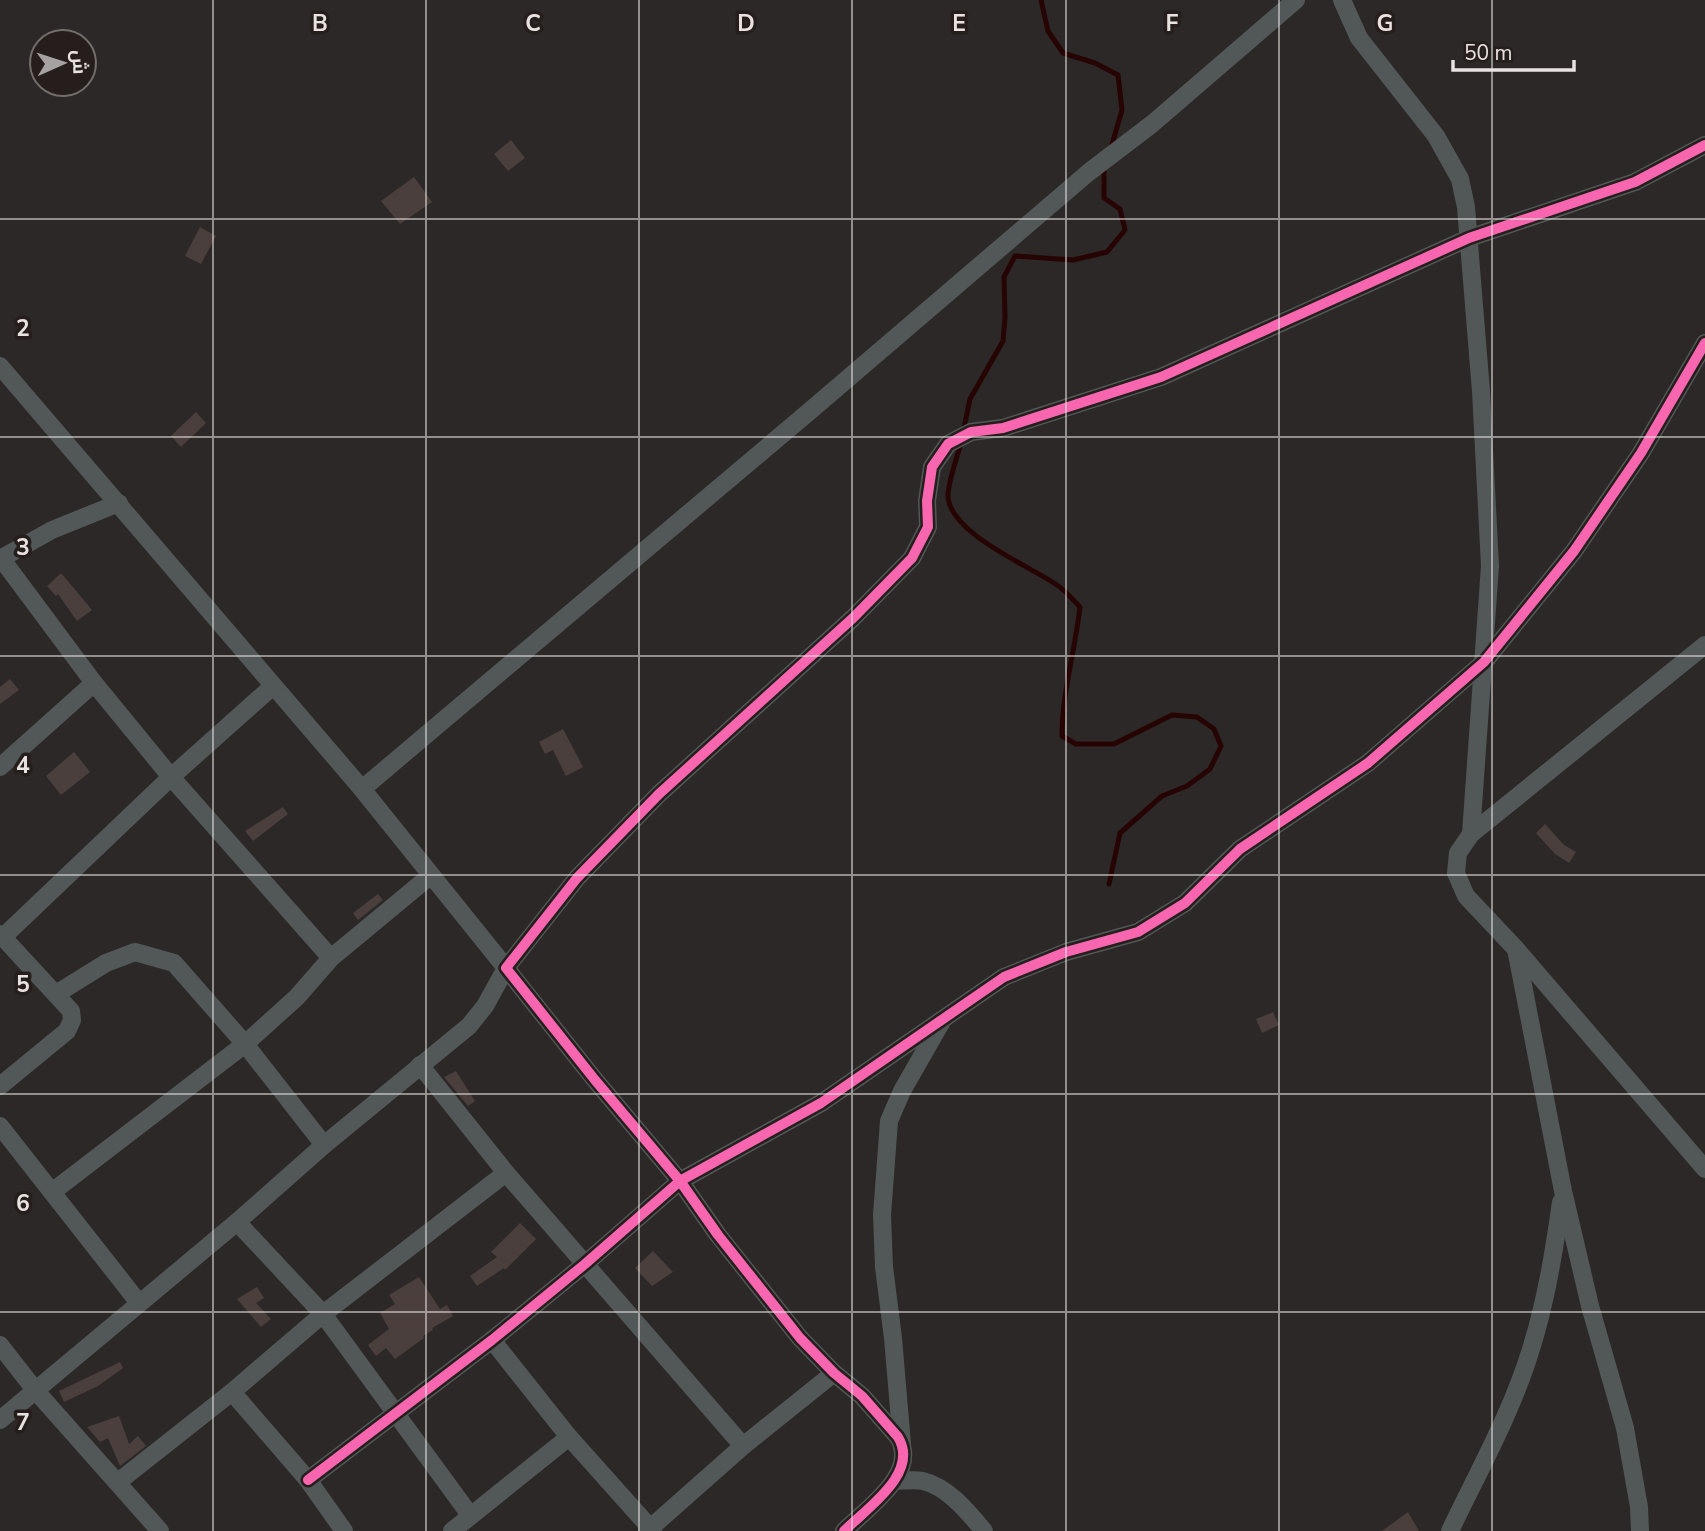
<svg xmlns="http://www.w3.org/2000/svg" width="1705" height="1531" font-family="'Nunito Sans',Cairo,sans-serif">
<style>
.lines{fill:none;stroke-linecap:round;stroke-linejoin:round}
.stream{stroke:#260404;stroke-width:5}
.building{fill:#4a3f3c}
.street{stroke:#515857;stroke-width:18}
.cycleway-casing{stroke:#251e1c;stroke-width:15}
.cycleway{stroke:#f766af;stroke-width:10}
.grid{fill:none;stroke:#e8e3e2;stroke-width:2;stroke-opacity:0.55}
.grid-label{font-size:23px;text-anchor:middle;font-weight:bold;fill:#e8e3e2;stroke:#251e1c;stroke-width:7;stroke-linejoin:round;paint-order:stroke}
</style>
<rect width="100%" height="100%" fill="#2c2827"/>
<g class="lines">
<!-- stream -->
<g class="stream">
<path d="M1041,0l7,31 15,22 32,10 23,12 4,35 -11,38"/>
<path d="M963,433l7,-34 33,-58 2,-23 -1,-41 11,-21 58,4 34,-8 18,-22 -5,-21 -16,-11v-30"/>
<path d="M961,442c-4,17 -12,36 -13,53 0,38 82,71 109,90 8,5 16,15 23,22 -5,44 -18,86 -18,129l14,8h38l58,-29 25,2 17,12 7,17 -11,23 -23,17 -25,10 -42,37 -11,51"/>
</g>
</g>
<!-- building -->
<g class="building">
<path d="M511,140l14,18 -17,13 -14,-17z"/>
<path d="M414,177l18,25 -32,22 -19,-23z"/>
<path d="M200,227l16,9 -15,28 -16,-8z"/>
<path d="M196,412l10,11 -25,24 -10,-11z"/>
<path d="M61,573l31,37 -15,11 -19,-27 -2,2 -9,-10z"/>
<path d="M10,679l9,11 -19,14v-17z"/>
<path d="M563,729l20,38 -17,9 -13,-26 -8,4 -6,-12z"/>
<path d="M74,752l16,20 -29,23 -15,-19z"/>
<path d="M283,807l5,7 -35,27 -8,-10z"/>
<path d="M1545,824l19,21 12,7 -7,11 -14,-9 -19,-21z"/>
<path d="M378,894l5,6 -25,20 -5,-7z"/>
<path d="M1273,1012l6,13 -17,8 -6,-14z"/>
<path d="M456,1071l19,30 -7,5 -24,-29z"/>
<path d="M520,1223l16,16 -31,31 -1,-2 -27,18 -7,-10 27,-19 -6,-5z"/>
<path d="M653,1251l20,21 -21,14 -17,-18z"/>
<path d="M419,1277l21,32 7,-4 6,11 -21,12 1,2 -10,6 1,2 -29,21 -9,-11 -10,8 -8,-11 21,-16 -9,-16 15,-9 -6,-9z"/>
<path d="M257,1287l7,11 -8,5 15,16 -10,8 -24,-28z"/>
<path d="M120,1362l3,6 -25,18 -34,16 -5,-11z"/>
<path d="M119,1416l10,28 9,-8 8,10 -26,20 -12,-28 -8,4 -13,-15z"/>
<path d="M1408,1512l11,19h-37z"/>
</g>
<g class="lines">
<!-- street -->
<g class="street">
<path d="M1342,0l17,38 77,98 24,43 6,28 15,184 9,175 -19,268"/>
<path d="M0,366l362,423 144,179 -21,38 -16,20 -145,119 -87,77 -237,198"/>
<path d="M1,558l93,125 77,94 160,181"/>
<path d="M0,559l52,-29 67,-27"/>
<path d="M1705,645l-234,189 -13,19 -2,20 10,23 50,53 189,220"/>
<path d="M0,767l94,-84"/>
<path d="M362,789l449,-379 278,-238 63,-48 144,-124"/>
<path d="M0,934l71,77 1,9 -5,11 -67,55"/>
<path d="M3,937l168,-160 102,-91"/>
<path d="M1516,949l47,242 27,115 35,122 14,79 1,24"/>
<path d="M56,994l50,-31 29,-11 39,11 71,81 79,101"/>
<path d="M420,1065l86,108 237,273"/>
<path d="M0,1126l139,177"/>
<path d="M52,1192l193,-148 52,-47 34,-39 99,-82"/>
<path d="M237,1222l86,92 147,201"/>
<path d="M492,1340l77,97 84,94"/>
<path d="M0,1345l35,45 125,141"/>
<path d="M232,1392l76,88 36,51"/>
<path d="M902,1444l-9,-106 -9,-71 -2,-52 7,-94 13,-30 40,-70"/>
<path d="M308,1480l184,-140 93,-76 95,-83 141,-78 183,-126 62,-25 72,-20 47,-29 55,-54 128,-86 116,-101 90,-111 67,-98 64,-110"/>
<path d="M894,1481c9,0 20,-2 29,0 25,6 45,31 61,50"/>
<path d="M118,1482l114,-90 91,-78 183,-141"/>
<path d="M452,1531l117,-94"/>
<path d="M647,1531l96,-85 91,-73"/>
<path d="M844,1531c23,-23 76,-58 54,-94l-36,-41 -28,-23 -34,-35 -82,-103 -38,-54 -85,-101 -89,-112 71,-90 82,-84 194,-176 59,-60 16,-31 -1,-26 5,-34 16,-23 23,-12 32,-4 158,-51 308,-139 166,-56 70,-37"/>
<path d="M1450,1531c28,-59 62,-119 81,-182 15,-48 23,-97 30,-147"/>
</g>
<!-- cycleway casing -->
<g class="cycleway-casing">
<g id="cycleway">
<path d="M308,1480l184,-140 93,-76 95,-83 141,-78 183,-126 62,-25 72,-20 47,-29 55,-54 128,-86 116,-101 90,-111 67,-98 64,-110"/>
<path d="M844,1531c23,-23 76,-58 54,-94l-36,-41 -28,-23 -34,-35 -82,-103 -38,-54 -85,-101 -89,-112 71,-90 82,-84 194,-176 59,-60 16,-31 -1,-26 5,-34 16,-23 23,-12 32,-4 158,-51 308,-139 166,-56 70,-37"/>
</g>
</g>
<!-- cycleway -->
<use href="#cycleway" class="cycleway"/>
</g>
<!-- grid -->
<path class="grid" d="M213,0v1531M426,0v1531M639,0v1531M852,0v1531M1066,0v1531M1279,0v1531M1492,0v1531M0,219h1705M0,437h1705M0,656h1705M0,875h1705M0,1094h1705M0,1312h1705"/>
<g class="grid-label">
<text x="320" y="31">B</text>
<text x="533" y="31">C</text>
<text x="746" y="31">D</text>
<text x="959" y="31">E</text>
<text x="1172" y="31">F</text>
<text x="1385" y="31">G</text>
<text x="23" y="336">2</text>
<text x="23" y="555">3</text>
<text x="23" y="773">4</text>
<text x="23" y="992">5</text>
<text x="23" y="1211">6</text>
<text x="23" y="1430">7</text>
</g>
<!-- north arrow -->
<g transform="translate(63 63) rotate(87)"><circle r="33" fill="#251e1c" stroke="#736d6b" stroke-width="2"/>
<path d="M0-5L12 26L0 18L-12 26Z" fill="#a6a2a1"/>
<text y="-10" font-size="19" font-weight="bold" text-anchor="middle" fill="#e8e3e2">ش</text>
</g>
<!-- scale -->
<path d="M1453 60v10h121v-10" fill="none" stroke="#e8e3e2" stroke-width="3.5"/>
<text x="1464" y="60" font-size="21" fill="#e8e3e2" stroke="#251e1c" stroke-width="5" paint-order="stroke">50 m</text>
</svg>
